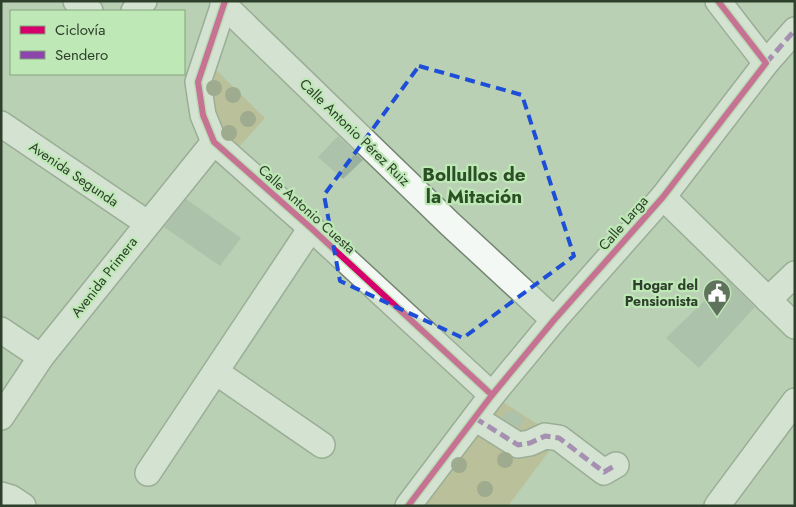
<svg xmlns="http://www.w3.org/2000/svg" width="796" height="507" font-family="Jost,sans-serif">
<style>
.green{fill:#baaf7b}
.building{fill:#9bb19f}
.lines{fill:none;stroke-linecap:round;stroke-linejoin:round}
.minor-casing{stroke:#738570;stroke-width:28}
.minor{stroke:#f4f8f4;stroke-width:25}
.quiet{stroke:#8e44ad;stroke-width:5;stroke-dasharray:10 5;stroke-linecap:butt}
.cycleway-casing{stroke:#bee8b6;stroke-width:9}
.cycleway{stroke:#d6006c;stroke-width:6}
.tree{fill:#7e7f60}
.marked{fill:none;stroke:#1d4ed8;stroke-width:4;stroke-dasharray:10 6;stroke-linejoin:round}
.labels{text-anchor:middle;stroke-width:4.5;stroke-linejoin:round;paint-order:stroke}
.street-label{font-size:14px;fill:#2e3f2b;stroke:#bee8b6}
.poi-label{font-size:14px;font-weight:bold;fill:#2e3f2b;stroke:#bee8b6;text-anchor:end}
.district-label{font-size:19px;font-weight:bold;fill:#2c5025;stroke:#bee8b6}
</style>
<rect width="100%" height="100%" fill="#b9d0b4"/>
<!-- green -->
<g class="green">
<path d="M205,59l60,59 -35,39 -16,-15z"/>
<path d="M492,395l67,43 -51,68h-100z"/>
</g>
<!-- building -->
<g class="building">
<path d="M338,136l25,24 -20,19 -25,-22z"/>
<path d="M186,199l55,39 -21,28 -56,-39z"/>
<path d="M727,279l28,28 -56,61 -33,-30z"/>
<path d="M514,411l11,8 -7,9 -16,-10 4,-6z"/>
</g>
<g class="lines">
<!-- minor casing -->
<g class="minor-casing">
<g id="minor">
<path d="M76,1l14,10"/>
<path d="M225,1l-27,81 5,33 11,27 97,86 181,167"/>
<path d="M718,1l48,62"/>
<path d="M223,4l227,220 104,96"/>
<path d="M134,11l10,-10"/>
<path d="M1,124l146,99"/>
<path d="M663,197l132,129"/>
<path d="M768,300l27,-26"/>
<path d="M1,330l40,27"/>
<path d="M216,372l106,73"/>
<path d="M1,417l40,-60 173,-215"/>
<path d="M475,418l43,27 12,-2 15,-7 14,2 45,34 12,-7"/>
<path d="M148,473l163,-245"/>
<path d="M1,495l10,3 12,8"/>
<path d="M408,506l84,-111 62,-75 109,-123 103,-134 29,-33"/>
<path d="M717,506l78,-105"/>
</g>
</g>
<!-- minor -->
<use href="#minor" class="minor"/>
<!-- quiet -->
<g class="quiet">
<path d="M766,63l29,-33"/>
<path d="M475,418l43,27 12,-2 15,-7 14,2 45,34 12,-7"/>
</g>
<!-- cycleway casing -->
<g class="cycleway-casing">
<g id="cycleway">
<path d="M225,1l-27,81 5,33 11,27 97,86 181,167"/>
<path d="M408,506l84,-111 62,-75 109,-123 103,-134 -48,-62"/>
</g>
</g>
<!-- cycleway -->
<use href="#cycleway" class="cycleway"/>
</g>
<!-- trees -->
<g class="tree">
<circle cx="214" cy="88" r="8"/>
<circle cx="233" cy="95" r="8"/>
<circle cx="248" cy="119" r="8"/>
<circle cx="229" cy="133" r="8"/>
<circle cx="505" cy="460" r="8"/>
<circle cx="459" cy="465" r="8"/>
<circle cx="485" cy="489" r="8"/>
</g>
<!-- marked area -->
<path d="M0 0H796V507H0ZM419,66l103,29 52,161 -111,82 -123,-57 -16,-86z" fill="#b9d0b4" fill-opacity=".55" fill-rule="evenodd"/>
<path class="marked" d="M419,66l103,29 52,161 -111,82 -123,-57 -16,-86z"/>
<!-- icons -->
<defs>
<g id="civic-pin" transform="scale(1.4375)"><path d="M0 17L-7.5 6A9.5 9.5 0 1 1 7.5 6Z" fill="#5f725b" stroke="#bee8b6"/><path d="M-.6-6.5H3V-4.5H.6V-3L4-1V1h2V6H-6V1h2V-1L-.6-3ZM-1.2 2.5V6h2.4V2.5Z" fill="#fff"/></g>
</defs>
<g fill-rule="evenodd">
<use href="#civic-pin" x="717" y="293"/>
</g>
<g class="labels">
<!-- street labels -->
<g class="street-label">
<text transform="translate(355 132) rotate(44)" y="5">Calle Antonio Pérez Ruiz</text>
<text transform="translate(74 174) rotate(34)" y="5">Avenida Segunda</text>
<text transform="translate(307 209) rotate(42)" y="5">Calle Antonio Cuesta</text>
<text transform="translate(623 223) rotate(-49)" y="5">Calle Larga</text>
<text transform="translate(104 277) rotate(-52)" y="5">Avenida Primera</text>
</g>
<!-- poi labels -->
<g class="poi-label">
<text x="698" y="290">Hogar del<tspan x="698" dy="16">Pensionista</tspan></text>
</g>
<!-- district labels -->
<g class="district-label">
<text x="474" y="181">Bollullos de<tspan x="474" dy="22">la Mitación</tspan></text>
</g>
</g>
<!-- border -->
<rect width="796" height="507" fill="none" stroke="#2e3f2b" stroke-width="5"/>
<!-- legend -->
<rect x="10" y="10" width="175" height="65" fill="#bee8b6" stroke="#84a47e"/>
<rect x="20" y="26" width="25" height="8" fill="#d6006c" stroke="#84a47e"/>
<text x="55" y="35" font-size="15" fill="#2e3f2b">Ciclovía</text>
<rect x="20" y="51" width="25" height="8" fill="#8e44ad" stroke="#84a47e"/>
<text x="55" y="60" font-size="15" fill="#2e3f2b">Sendero</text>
</svg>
